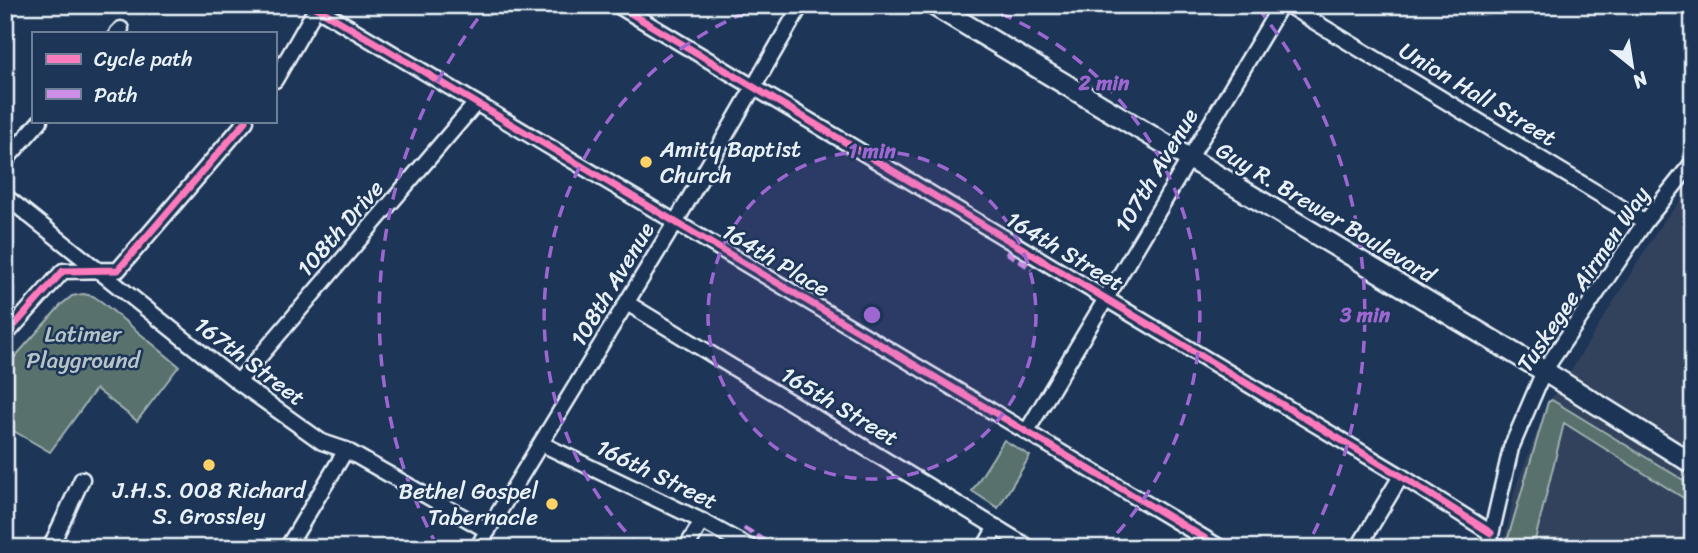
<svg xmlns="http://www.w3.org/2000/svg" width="1698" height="553" font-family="Sriracha,sans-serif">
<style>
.built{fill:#30425c}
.green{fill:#59716d;stroke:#a0b1b2;stroke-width:2}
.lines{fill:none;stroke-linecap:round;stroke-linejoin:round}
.minor-casing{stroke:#e8f1f8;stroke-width:19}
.secondary-casing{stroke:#e8f1f8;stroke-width:24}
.minor{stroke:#1d3557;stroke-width:14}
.secondary{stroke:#1d3557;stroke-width:19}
.quiet{stroke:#ce8fe9;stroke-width:5;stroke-dasharray:10 5;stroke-linecap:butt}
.cycleway-casing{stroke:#1d3557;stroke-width:11}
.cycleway{stroke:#fd7abc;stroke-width:7}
.ring{fill:none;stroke:#9c67d0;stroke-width:3.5;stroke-dasharray:12 9}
.poi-dot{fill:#ffd166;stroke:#1d3557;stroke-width:2.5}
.labels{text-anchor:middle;stroke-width:5;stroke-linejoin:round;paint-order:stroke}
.street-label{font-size:23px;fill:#e8f1f8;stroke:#1d3557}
.poi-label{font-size:23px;fill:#e8f1f8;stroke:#1d3557;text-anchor:start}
.park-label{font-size:23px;fill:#b6c4c7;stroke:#1d3557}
.centre{fill:#9c67d0;stroke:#1d3557;stroke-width:3.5}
.ring-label{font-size:21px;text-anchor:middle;font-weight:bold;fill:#9c67d0;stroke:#1d3557;stroke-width:5;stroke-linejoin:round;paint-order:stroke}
</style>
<rect width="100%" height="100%" fill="#1d3557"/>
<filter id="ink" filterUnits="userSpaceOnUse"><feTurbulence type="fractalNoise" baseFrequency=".0143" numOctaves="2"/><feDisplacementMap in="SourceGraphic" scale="14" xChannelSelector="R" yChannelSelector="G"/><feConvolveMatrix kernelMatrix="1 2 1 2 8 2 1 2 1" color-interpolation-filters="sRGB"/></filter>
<g filter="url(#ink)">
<!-- built -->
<path class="built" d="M1693,186v362h-190l12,-59 33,-86 24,-34 90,-146z"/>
<!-- green -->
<g class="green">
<path d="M83,294l10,2 9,6 77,64 -42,55 -41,-32 -46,63 -45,-26v-58l57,-64 10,-8z"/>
<path d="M1552,400l141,86v18l-129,-81 -31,125h-28l43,-146z"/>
<path d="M1004,440l26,16 -32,52 -26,-17z"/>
</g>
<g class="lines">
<!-- minor casing -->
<g class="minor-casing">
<g id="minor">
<path d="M312,5l909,543"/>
<path d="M617,5l784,471 90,57"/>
<path d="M1287,5l358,217"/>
<path d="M117,33l4,-4"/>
<path d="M275,80l43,-75"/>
<path d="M5,161l35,-40"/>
<path d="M5,196l233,186 84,60 24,8 142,81"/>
<path d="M627,303l403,245"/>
<path d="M5,336l58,-65 55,-1 128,-149"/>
<path d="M238,382l238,-279"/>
<path d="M1027,431l254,-426"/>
<path d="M542,444l160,77 49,27"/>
<path d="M50,548l32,-69"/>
<path d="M287,548l59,-98"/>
<path d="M477,548l198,-325 126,-218"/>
<path d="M686,548l16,-27"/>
<path d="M984,548l12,-21"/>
<path d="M1358,548l43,-72"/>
<path d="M1488,548l23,-100 33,-77 101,-149 48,-60"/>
</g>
</g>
<!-- secondary casing -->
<g class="secondary-casing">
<path id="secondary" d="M933,5l611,366 149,93"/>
</g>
<!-- minor -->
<use href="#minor" class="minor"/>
<!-- secondary -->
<use href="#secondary" class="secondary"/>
<!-- quiet -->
<g class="quiet">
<path d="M1006,252l26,17"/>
<path d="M744,528l31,20"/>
</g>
<!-- cycleway casing -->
<g class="cycleway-casing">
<g id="cycleway">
<path d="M312,5l909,543"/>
<path d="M617,5l784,471 90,57"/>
<path d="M5,336l58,-65 55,-1 128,-149"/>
</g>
</g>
<!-- cycleway -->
<use href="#cycleway" class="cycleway"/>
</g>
</g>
<!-- distance rings -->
<circle cx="872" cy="315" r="164" fill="#9c67d0" fill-opacity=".12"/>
<g class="ring">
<circle cx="872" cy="315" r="164"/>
<path d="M640 547A328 328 0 0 1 763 6M981 6A328 328 0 0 1 1104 547"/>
<path d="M437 546A493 493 0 0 1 486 8M1258 8A493 493 0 0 1 1307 546"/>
</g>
<!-- markers -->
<g class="poi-dot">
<circle cx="646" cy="162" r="7"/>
<circle cx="209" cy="465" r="7"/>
<circle cx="552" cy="504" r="7"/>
</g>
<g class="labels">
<!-- street labels -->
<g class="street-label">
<text transform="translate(1478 94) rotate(31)" y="8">Union Hall Street</text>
<text transform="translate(1156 170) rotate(-59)" y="8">107th Avenue</text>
<text transform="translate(1326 212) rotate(31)" y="8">Guy R. Brewer Boulevard</text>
<text transform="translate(340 228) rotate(-49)" y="8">108th Drive</text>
<text transform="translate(1065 251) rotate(31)" y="8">164th Street</text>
<text transform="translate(776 260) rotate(31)" y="8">164th Place</text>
<text transform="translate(1583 279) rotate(-56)" y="8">Tuskegee Airmen Way</text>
<text transform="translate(612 284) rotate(-59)" y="8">108th Avenue</text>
<text transform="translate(250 361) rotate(37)" y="8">167th Street</text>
<text transform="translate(840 406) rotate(31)" y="8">165th Street</text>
<text transform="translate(657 474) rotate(26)" y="8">166th Street</text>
</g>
<!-- poi labels -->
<g class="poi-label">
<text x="660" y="157">Amity Baptist<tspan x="660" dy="26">Church</tspan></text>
<text x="209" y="498" text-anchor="middle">J.H.S. 008 Richard<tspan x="209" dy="26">S. Grossley</tspan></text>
<text x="538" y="499" text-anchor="end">Bethel Gospel<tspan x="538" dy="26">Tabernacle</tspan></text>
</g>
<!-- park labels -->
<g class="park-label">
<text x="83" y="342">Latimer<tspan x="83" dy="26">Playground</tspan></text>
</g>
</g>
<circle cx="872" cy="315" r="10" class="centre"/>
<g class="ring-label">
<text x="1104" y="90">2 min</text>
<text x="872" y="158">1 min</text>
<text x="1365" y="322">3 min</text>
</g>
<!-- margin -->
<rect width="1698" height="553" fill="none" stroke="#1d3557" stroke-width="28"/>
<rect x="14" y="14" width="1670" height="525" fill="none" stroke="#e8f1f8" stroke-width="2.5" filter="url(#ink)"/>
<!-- legend -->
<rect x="32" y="32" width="245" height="91" fill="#1d3557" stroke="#6e8097" stroke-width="2"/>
<rect x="46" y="54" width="35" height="10" fill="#fd7abc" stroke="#6e8097" stroke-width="2"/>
<text x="94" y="66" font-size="21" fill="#e8f1f8">Cycle path</text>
<rect x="46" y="89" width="35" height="10" fill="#ce8fe9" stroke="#6e8097" stroke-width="2"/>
<text x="94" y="102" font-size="21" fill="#e8f1f8">Path</text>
<!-- north arrow -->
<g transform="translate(1632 66) rotate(150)" stroke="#1d3557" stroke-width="5" paint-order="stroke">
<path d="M0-5L12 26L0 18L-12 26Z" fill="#e8f1f8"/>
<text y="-10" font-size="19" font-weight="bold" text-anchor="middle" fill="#e8f1f8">N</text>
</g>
</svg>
